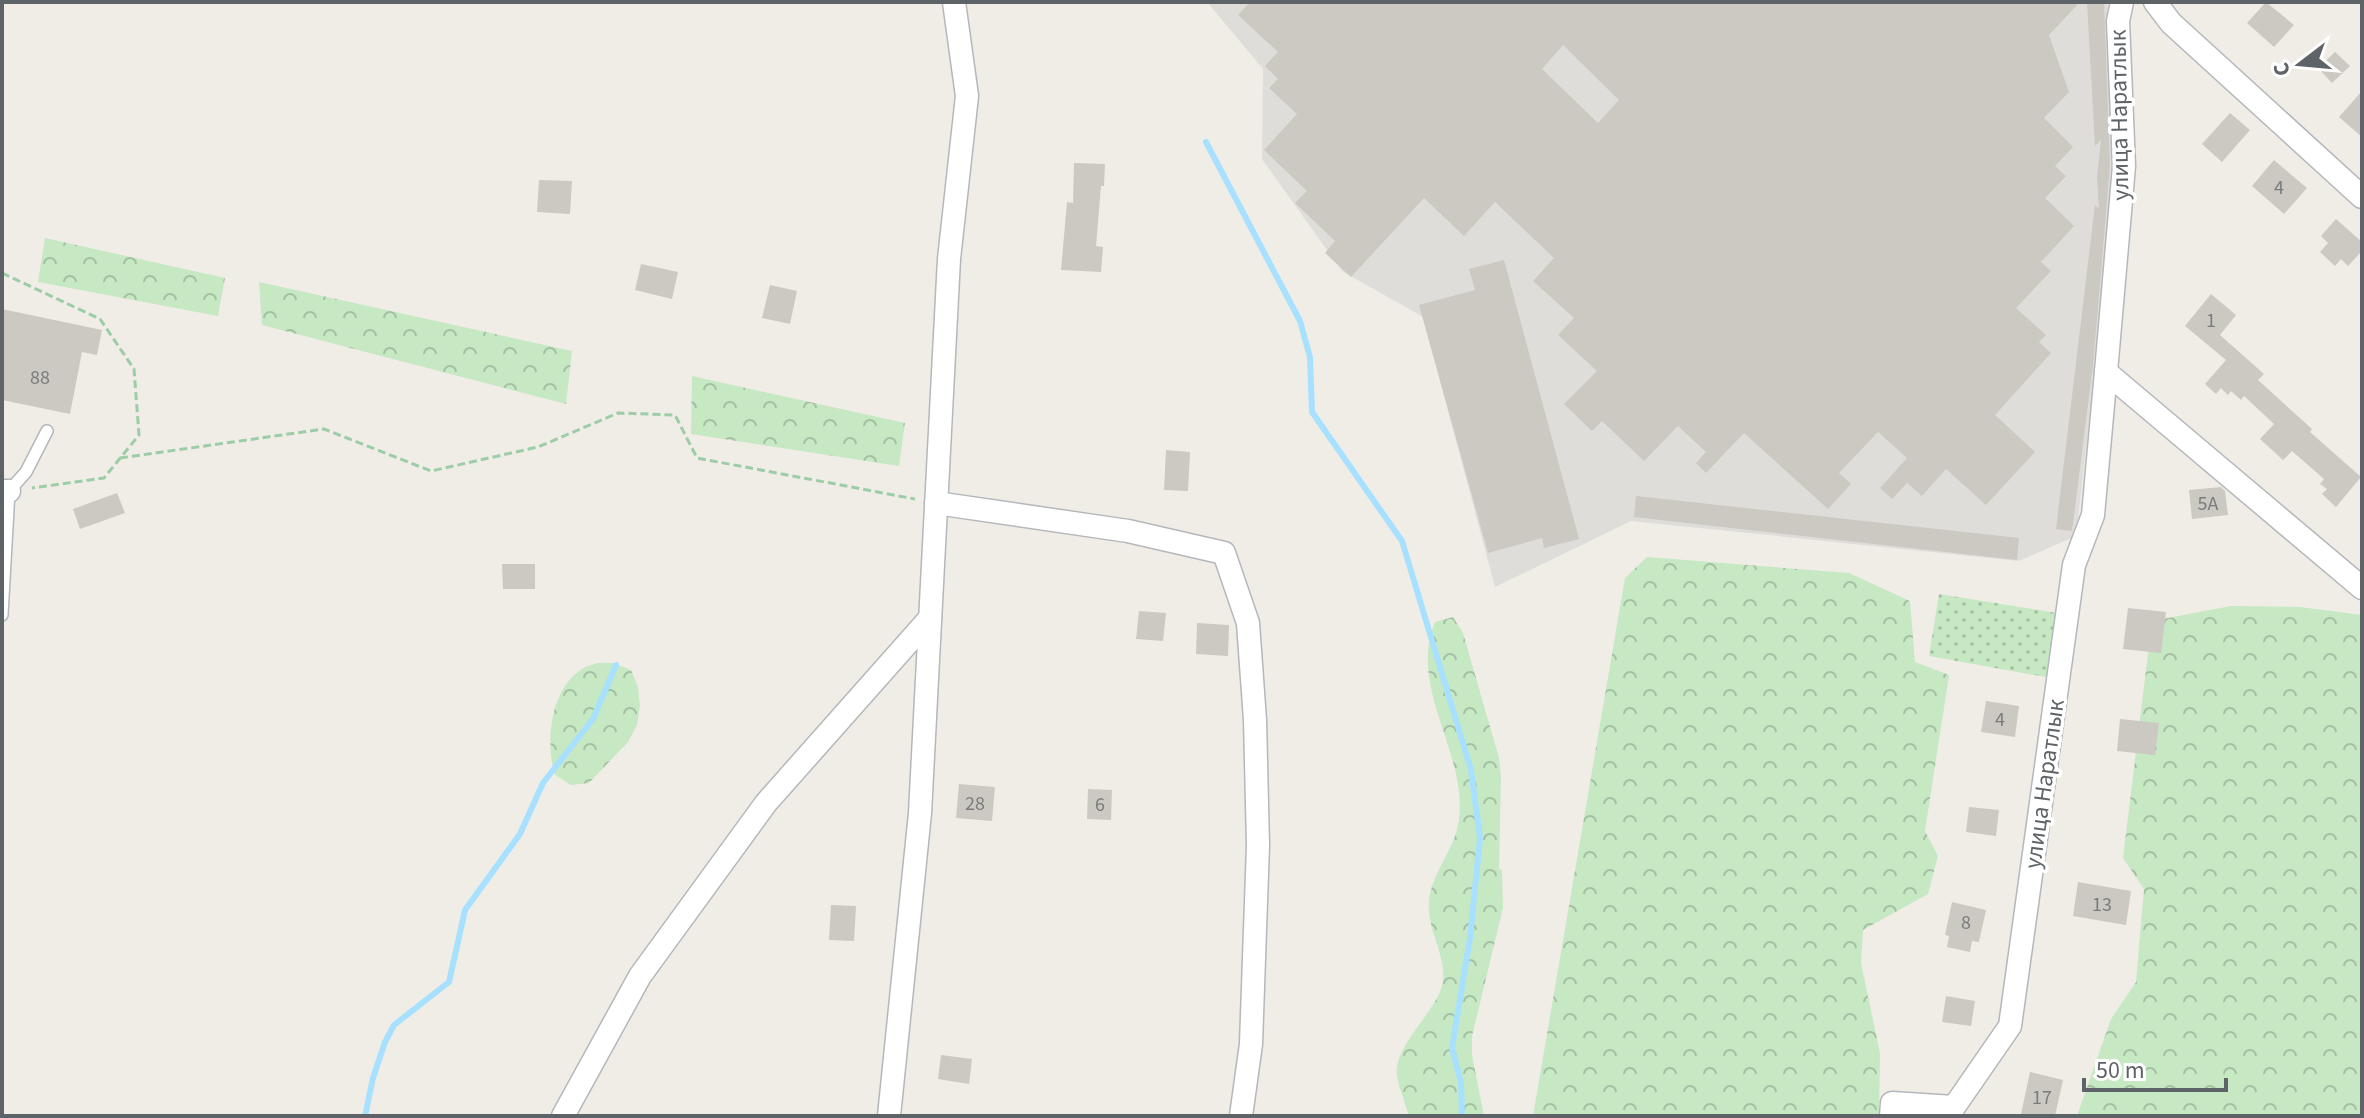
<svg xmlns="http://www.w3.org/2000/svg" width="2364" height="1118" font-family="'Source Sans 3',sans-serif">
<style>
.industrial{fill:#dfddd9}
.grass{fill:url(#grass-dots)}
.forest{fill:url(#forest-crowns)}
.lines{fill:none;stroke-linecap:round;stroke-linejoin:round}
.stream{stroke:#a8e0ff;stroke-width:6}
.building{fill:#ccc8c2;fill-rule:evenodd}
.lane-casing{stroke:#b4b7bb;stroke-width:14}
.street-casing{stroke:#b4b7bb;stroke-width:25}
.path{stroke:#9ccda6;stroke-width:3;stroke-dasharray:8 4;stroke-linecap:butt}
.lane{stroke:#fff;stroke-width:11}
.street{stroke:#fff;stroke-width:22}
.labels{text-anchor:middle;stroke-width:7;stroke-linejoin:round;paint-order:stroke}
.number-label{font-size:20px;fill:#7a7c7e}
.street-label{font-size:24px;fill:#5e6367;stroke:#fff}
</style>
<defs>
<pattern id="grass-dots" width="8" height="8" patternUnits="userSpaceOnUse" patternTransform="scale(2)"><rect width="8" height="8" fill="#c6e8c3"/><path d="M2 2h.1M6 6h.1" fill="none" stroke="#a4c0a2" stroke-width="1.8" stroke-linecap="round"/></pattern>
<pattern id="forest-crowns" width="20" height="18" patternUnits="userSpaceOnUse" patternTransform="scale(2)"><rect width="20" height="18" fill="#c6e8c3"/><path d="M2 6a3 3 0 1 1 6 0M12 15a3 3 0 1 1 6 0" fill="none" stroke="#a4c0a2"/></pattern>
</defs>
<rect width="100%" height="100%" fill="#f0ede7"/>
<!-- industrial -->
<path class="industrial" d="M1207,2h900l11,172 -42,362 -57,25 -388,-40 -136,66 -72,-270 -81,-46 -80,-112 1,-90z"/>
<!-- grass -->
<path class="grass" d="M1939,594l124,20 -12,64 -122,-22z"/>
<!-- forest -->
<g class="forest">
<path d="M45,238l180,40 -7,38 -180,-34z"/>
<path d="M259,282l313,69 -6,53 -304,-79z"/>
<path d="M692,376l213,47 -6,43 -208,-32z"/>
<path d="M1647,557l202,16 61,28 5,61 34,13 -24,156 13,25 -10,38 -65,36 -2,33 19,90 -1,63h-346l92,-538z"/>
<path d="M2231,606l69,1 62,8v501h-285l34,-97 25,-37 8,-93 -21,-31 29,-237z"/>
<path d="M1453,617l10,16 36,125 2,19 -2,92 3,1 1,38 -31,128v19l12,61h-75c-4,-13 -10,-28 -12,-41 -4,-27 36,-61 44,-86 9,-26 -11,-53 -12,-78 -3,-32 23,-56 29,-86 13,-69 -51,-135 -23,-203z"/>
<path d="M613,663l18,7 7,17 2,19 -3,19 -9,17 -39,41 -18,2 -16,-10c-11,-35 -4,-99 39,-111 5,-2 13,-1 19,-1z"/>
</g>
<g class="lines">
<!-- stream -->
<g class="stream">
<path d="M1206,142l94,179 10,36 2,55 90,129 69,229 9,68 -10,100 -18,110 9,35 1,33"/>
<path d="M365,1116l8,-38 12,-36 9,-17 55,-43 16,-72 55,-76 23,-51 50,-64 23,-54"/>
</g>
</g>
<!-- building -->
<g class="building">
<path d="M1250,2h830l-31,33 20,57 -25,26 29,29 -18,19 11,10 -21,22 29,28 -33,36 10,9 -35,37 30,27 -7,7 12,11 -56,62 40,37 -49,53 -40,-36 -24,27 -15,-13 -15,16 -12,-11 27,-30 -29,-26 -39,41 12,11 -23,25 -84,-76 -38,40 -10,-10 10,-11 -28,-26 -34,35 -42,-40 -10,10 -28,-27 33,-33 -39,-36 16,-17 -41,-37 21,-23 -59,-56 -31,34 -40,-38 -73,79 -26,-24 10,-12 -40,-38 12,-12 -43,-41 33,-36 -28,-26 9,-9 -13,-13 13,-14 -40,-37zM1563,45l56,55 -21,23 -56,-54z"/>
<path d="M2087,2h17l6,164 -17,199 -21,166 -16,-2 39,-324 4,4 -2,-33 4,-36 -6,6z"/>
<path d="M2266,2l28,23 -20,22 -27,-24z"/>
<path d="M2335,52l15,14 -18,17 -14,-15z"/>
<path d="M2362,91v46l-23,-20z"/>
<path d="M2230,113l20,17 -28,32 -20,-18z"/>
<path d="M2274,160l33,28 -23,26 -32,-28z"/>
<path d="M1074,163l31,1 -1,22h-3l-5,60 7,1 -2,25 -40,-2 6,-68 6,1z"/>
<path d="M539,180l33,1 -2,33 -33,-2z"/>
<path d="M2336,219l26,23v9l-14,15 -7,-7 -6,7 -15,-14 8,-9 -7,-7z"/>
<path d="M1504,260l75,279 -35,9 -2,-10 -54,15 -69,-248 56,-15 -6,-21z"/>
<path d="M641,264l37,8 -6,27 -37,-9z"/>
<path d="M770,285l27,6 -7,33 -28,-6z"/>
<path d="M2211,294l25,21 -16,20 44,39 -6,6 54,49 -2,3 51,45 -25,30 -14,-13 5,-5 -7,-5 4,-5 -32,-28 -9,9 -23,-21 14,-15 -30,-28 -3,4 -10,-9 -3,4 -7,-7 -5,6 -11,-10 21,-24 -41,-34z"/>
<path d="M2,309l100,21 -5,25 -15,-3 -12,62 -68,-14z"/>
<path d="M1166,450l24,2 -2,39 -24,-1z"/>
<path d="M2221,487l4,4 3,24 -36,4 -3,-29z"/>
<path d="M117,493l8,20 -45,16 -7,-20z"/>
<path d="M1636,496l383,42 -2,22 -383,-43z"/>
<path d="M502,564h33v25h-32z"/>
<path d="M2128,608l38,4 -5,41 -38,-4z"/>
<path d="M1139,611l27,2 -3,28 -27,-2z"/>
<path d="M1197,623l32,2 -1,31 -32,-2z"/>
<path d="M1986,701l33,5 -4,31 -34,-5z"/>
<path d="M2120,719l39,4 -4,32 -38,-4z"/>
<path d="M959,784l36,3 -3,34 -36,-3z"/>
<path d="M1088,789l24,1 -1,30 -24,-1z"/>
<path d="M1969,807l30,3 -3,26 -30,-4z"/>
<path d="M2078,882l53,9 -5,34 -53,-9z"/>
<path d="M1952,902l34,8 -7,32 -7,-1 -2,11 -23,-5 2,-11 -4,-1z"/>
<path d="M831,905l25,1 -2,35 -25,-1z"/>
<path d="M1946,996l29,5 -4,25 -29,-4z"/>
<path d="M941,1055l31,4 -3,25 -31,-5z"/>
<path d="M2030,1072l33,8 -8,36 -34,-2z"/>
</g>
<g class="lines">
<!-- lane casing -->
<g class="lane-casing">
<path id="lane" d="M2,615l7,-124 17,-19 21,-41"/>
</g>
<!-- street casing -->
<g class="street-casing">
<g id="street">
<path d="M2122,2l-4,19 6,145 -18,206 256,216"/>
<path d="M2155,2l16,21 191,174"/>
<path d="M2,491h7"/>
<path d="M936,503l192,28 96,22 24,70 7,97 3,125 -7,199 -10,72"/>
<path d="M563,1116l77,-140 126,-173 164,-185"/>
<path d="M889,1116l31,-303 29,-554 18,-163 -13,-94"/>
<path d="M1891,1116l1,-13 62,4 56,-81 64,-461 19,-50 13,-143"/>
</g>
</g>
<!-- path -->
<g class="path">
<path d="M2,273l98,46 34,50 5,66 -35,43 -72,10"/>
<path d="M120,458l204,-29 107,42 107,-24 80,-34 57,2 22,43 218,41"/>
</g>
<!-- lane -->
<use href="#lane" class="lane"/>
<!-- street -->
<use href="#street" class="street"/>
</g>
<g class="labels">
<!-- number labels -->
<g class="number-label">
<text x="2279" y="194">4</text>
<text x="2211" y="327">1</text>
<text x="40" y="384">88</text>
<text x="2208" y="510">5А</text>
<text x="2000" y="726">4</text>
<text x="975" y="810">28</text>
<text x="1100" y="811">6</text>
<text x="2102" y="911">13</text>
<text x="1966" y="929">8</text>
<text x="2042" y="1104">17</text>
</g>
<!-- street labels -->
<g class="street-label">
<text transform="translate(2119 115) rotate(-91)" y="8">улица Наратлык</text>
<text transform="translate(2044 784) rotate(-82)" y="8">улица Наратлык</text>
</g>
</g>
<!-- border -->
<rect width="2364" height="1118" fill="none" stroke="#5e6367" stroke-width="8"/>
<!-- north arrow -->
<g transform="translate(2300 64) rotate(254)" stroke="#ffffff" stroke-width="6" paint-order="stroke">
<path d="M0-6L14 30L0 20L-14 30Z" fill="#5e6367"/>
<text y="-12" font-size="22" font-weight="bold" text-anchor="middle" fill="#5e6367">С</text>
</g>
<!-- scale -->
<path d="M2084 1078v12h142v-12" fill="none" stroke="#5e6367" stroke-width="4"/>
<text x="2096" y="1078" font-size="24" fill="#5e6367" stroke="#ffffff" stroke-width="6" paint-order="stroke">50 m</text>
</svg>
